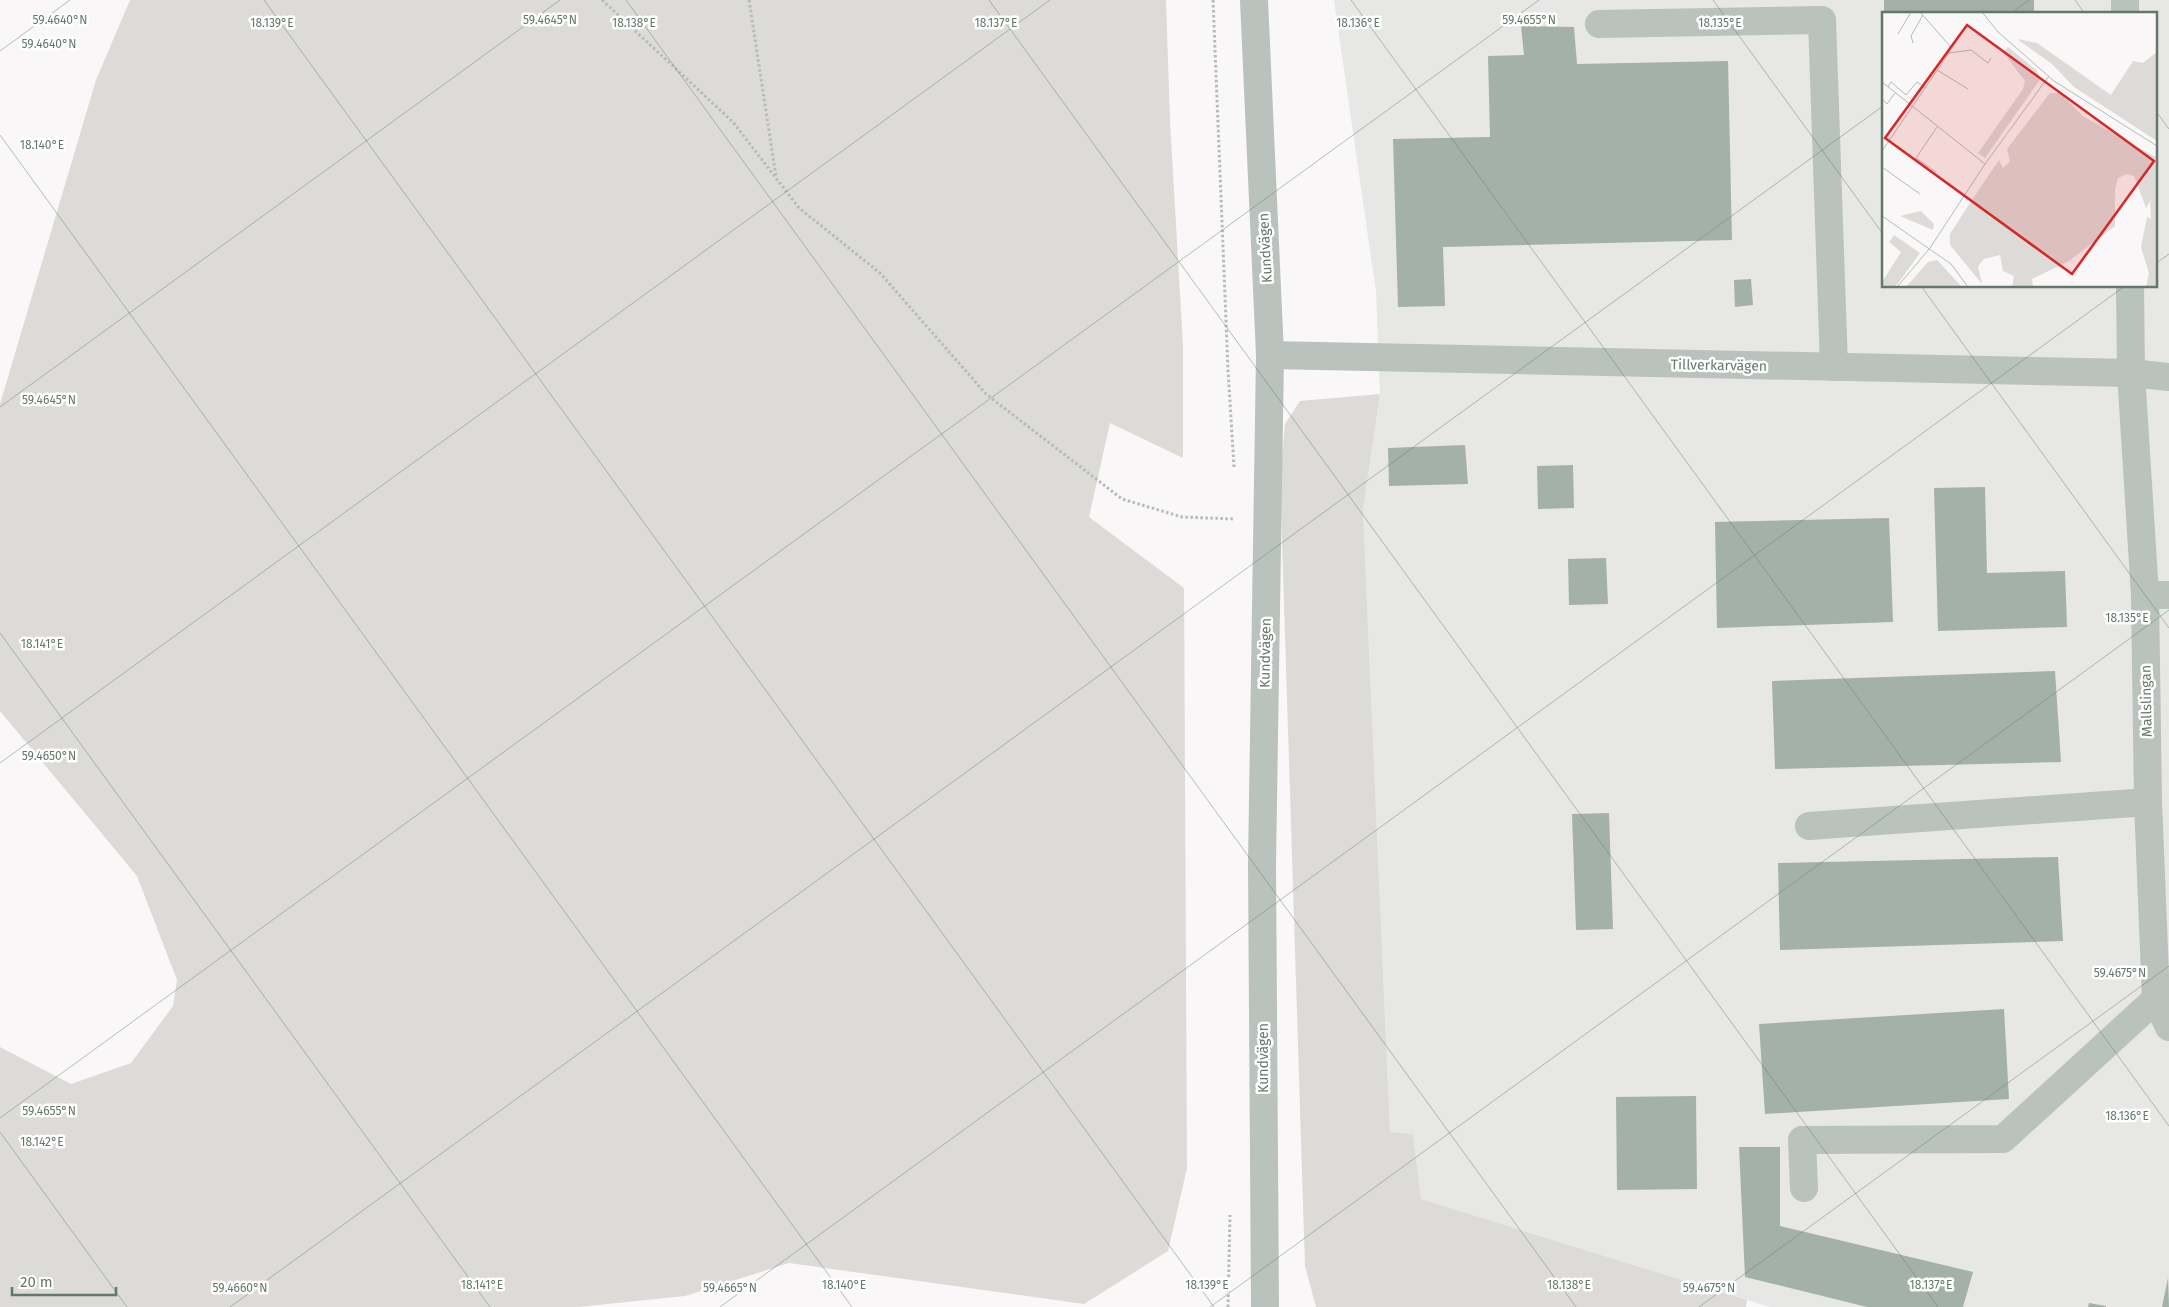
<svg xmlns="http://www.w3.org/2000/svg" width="2169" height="1307" font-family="'Fira Sans',sans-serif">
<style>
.built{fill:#e7e7e6;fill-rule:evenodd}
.green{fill:#dddbd7}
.building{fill:#a4b1a9}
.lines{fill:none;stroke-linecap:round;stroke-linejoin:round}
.path{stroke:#b5bcb8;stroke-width:3;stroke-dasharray:2.5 2.5;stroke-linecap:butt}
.minor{stroke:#bac2bd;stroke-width:28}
.ticks{fill:none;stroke:#63786c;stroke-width:1;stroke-opacity:0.45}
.labels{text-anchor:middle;stroke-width:5;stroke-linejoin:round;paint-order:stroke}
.street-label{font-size:14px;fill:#63786c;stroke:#fff}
.inset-road{fill:none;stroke:#b4bcb7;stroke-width:1}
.view{fill:#d62828;fill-opacity:0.15;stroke:#d62828;stroke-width:2.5}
.inset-edge{fill:none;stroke:#63786c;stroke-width:2.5}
.ticks-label{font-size:12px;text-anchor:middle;fill:#63786c;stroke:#fff;stroke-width:5;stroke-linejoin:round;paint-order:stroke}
</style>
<rect width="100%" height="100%" fill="#f9f7f7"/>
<!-- built -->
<path class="built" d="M1334,0h835v1307h-399l-349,-108 -8,-65 -23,-2 -27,-622 17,-116 -4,-102zM1883,14h272v272h-272z"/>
<!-- green -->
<g class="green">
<path d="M130,0h1036l4,121 13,225v112l-73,-35 -21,94 95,71 3,580 -19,83 -84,53 -295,-41 -104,33 -107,11h-578v-260l71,37 60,-21 42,-57 4,-26 -40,-104 -137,-165v-307l96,-324z"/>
<path d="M1380,394l-17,116 27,622 23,2 8,65 326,101 -1,7h-430l-11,-41 -25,-789 5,-53 15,-23z"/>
</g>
<!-- building -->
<g class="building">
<rect x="1884" y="0" width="150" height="14"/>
<path d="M1521,26l53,1 3,37 151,-3 4,179 -289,7 2,59 -47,1 -5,-168 97,-2 -2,-81 36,-1z"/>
<path d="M1751,279l2,26 -18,2 -1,-27z"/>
<path d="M1465,445l3,39 -79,2 -1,-38z"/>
<path d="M1573,465l1,43 -36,1 -1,-43z"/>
<path d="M1985,487l2,86 78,-2 2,56 -129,4 -4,-143z"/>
<path d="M1889,518l4,104 -176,6 -2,-106z"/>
<path d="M1606,558l2,46 -39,1 -1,-46z"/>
<path d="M2055,671l6,91 -286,7 -3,-88z"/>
<path d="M1609,813l4,116 -37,1 -4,-116z"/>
<path d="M2058,857l5,84 -283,9 -2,-87z"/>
<path d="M2004,1009l5,90 -244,15 -6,-90z"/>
<path d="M1696,1096l1,93 -80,1 -1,-93z"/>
<path d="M1739,1147h41v79l193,46 -10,35h-96l-122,-30z"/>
<path d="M2168,1278l1,29h-7z"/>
<path d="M2089,1303l17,3v1h-18z"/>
</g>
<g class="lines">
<!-- path -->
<g class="path">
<path d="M602,0l131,122 66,86 81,65 106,121 136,105 60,18 53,2"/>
<path d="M749,0l27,177"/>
<path d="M1213,0l15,370 6,97"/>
<path d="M1228,1307l2,-92"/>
</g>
<!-- minor -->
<g class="minor">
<path d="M1254,0l16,355 -8,509 3,443"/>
<path d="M2125,0v14"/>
<path d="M1599,24l223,-4 12,347"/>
<path d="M2130,286l1,87 14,222 3,207 8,197 13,28"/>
<path d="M1270,355l861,18 38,4"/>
<path d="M2145,595h24"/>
<path d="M1809,826l339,-24"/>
<path d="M1804,1188l-2,-48 201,-1 153,-140"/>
</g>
</g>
<!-- ticks -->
<path class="ticks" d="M264,0l950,1307M626,0l950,1307M989,0l949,1307M1351,0l818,1126M1713,0l170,234M2075,0l10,14M2010,14l19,-14M0,51l70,-51M2155,110l14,19M0,135l852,1172M2155,264l14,-10M1921,286l248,342M0,407l560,-407M0,633l490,674M0,763l1050,-763M0,1118l1539,-1118M0,1132l127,175M230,1307l1653,-1201M720,1307l1405,-1021M1210,1307l959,-697M1699,1307l470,-341"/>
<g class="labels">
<!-- street labels -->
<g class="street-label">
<text transform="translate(1265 248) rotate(-93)" y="5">Kundvägen</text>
<text transform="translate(1719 365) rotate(1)" y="5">Tillverkarvägen</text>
<text transform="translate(1265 653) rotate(-89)" y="5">Kundvägen</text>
<text transform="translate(2146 701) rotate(-91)" y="5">Mallslingan</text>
<text transform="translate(1263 1058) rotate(-90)" y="5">Kundvägen</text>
</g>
</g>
<!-- overview -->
<g transform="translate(1882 12)">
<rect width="275" height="275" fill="#f9f7f7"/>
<path d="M135,27l20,4 74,52 22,-34 10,2 14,-11v89l-83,-54 -22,-23zM126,35l28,23 5,8 -56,80 -7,-5 45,-64 2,-8 -22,-29zM168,81h10l23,23 74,42v129h-11l3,-14 -8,-26 6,-30 4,2 -1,-18 -4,7 -12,-32 -7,-2 -9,4 -3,12v36l-46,35 -37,18 1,8h-21l2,-11 -11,-5 -3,-16 -16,4 -6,7 4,18 -32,-39v-11l18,-28 31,-46 4,8 7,-7 -3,-12zM39,199l13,13 -1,6 -33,-14zM12,223l26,18 -21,29 -5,5h-12v-5l19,-30 -12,-10zM55,248l25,27h-56l22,-25z" fill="#dddbd7"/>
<path class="inset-road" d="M100,0l16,20 56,49 103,65M16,22l13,-22M31,31l-2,-7 12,-21M67,41l22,-3 17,13 3,-5M55,58l31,19M0,70l103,82M6,75l3,-5 15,13 11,-13 8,6M0,87l5,5 8,-11M0,139l67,-98 1,-7 -30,-34M0,155l38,27M54,160l-20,-14 21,-31M0,204l69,48 17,23M15,275l33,-39 55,-84 64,-88"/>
<path class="view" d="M85,13l187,136 -82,113 -187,-136z"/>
<rect width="275" height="275" class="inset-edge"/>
</g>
<g class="ticks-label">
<text x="550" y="24">59.4645°N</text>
<text x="1529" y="24">59.4655°N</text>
<text x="60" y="24">59.4640°N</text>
<text x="272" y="27">18.139°E</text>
<text x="634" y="27">18.138°E</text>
<text x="996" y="27">18.137°E</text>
<text x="1358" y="27">18.136°E</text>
<text x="1720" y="27">18.135°E</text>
<text x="49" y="48">59.4640°N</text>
<text x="42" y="149">18.140°E</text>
<text x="49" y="404">59.4645°N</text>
<text x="2127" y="622">18.135°E</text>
<text x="42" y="648">18.141°E</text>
<text x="49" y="760">59.4650°N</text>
<text x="2120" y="977">59.4675°N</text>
<text x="49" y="1115">59.4655°N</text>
<text x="2127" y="1120">18.136°E</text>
<text x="42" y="1146">18.142°E</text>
<text x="482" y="1289">18.141°E</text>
<text x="844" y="1289">18.140°E</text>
<text x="1207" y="1289">18.139°E</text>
<text x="1569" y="1289">18.138°E</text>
<text x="1931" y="1289">18.137°E</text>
<text x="240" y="1292">59.4660°N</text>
<text x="730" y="1292">59.4665°N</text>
<text x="1709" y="1292">59.4675°N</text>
</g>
<!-- scale -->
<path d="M12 1287v8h104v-8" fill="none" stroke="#63786c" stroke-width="2.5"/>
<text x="20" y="1287" font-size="15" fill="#63786c" stroke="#ffffff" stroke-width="4" paint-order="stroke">20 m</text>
</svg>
